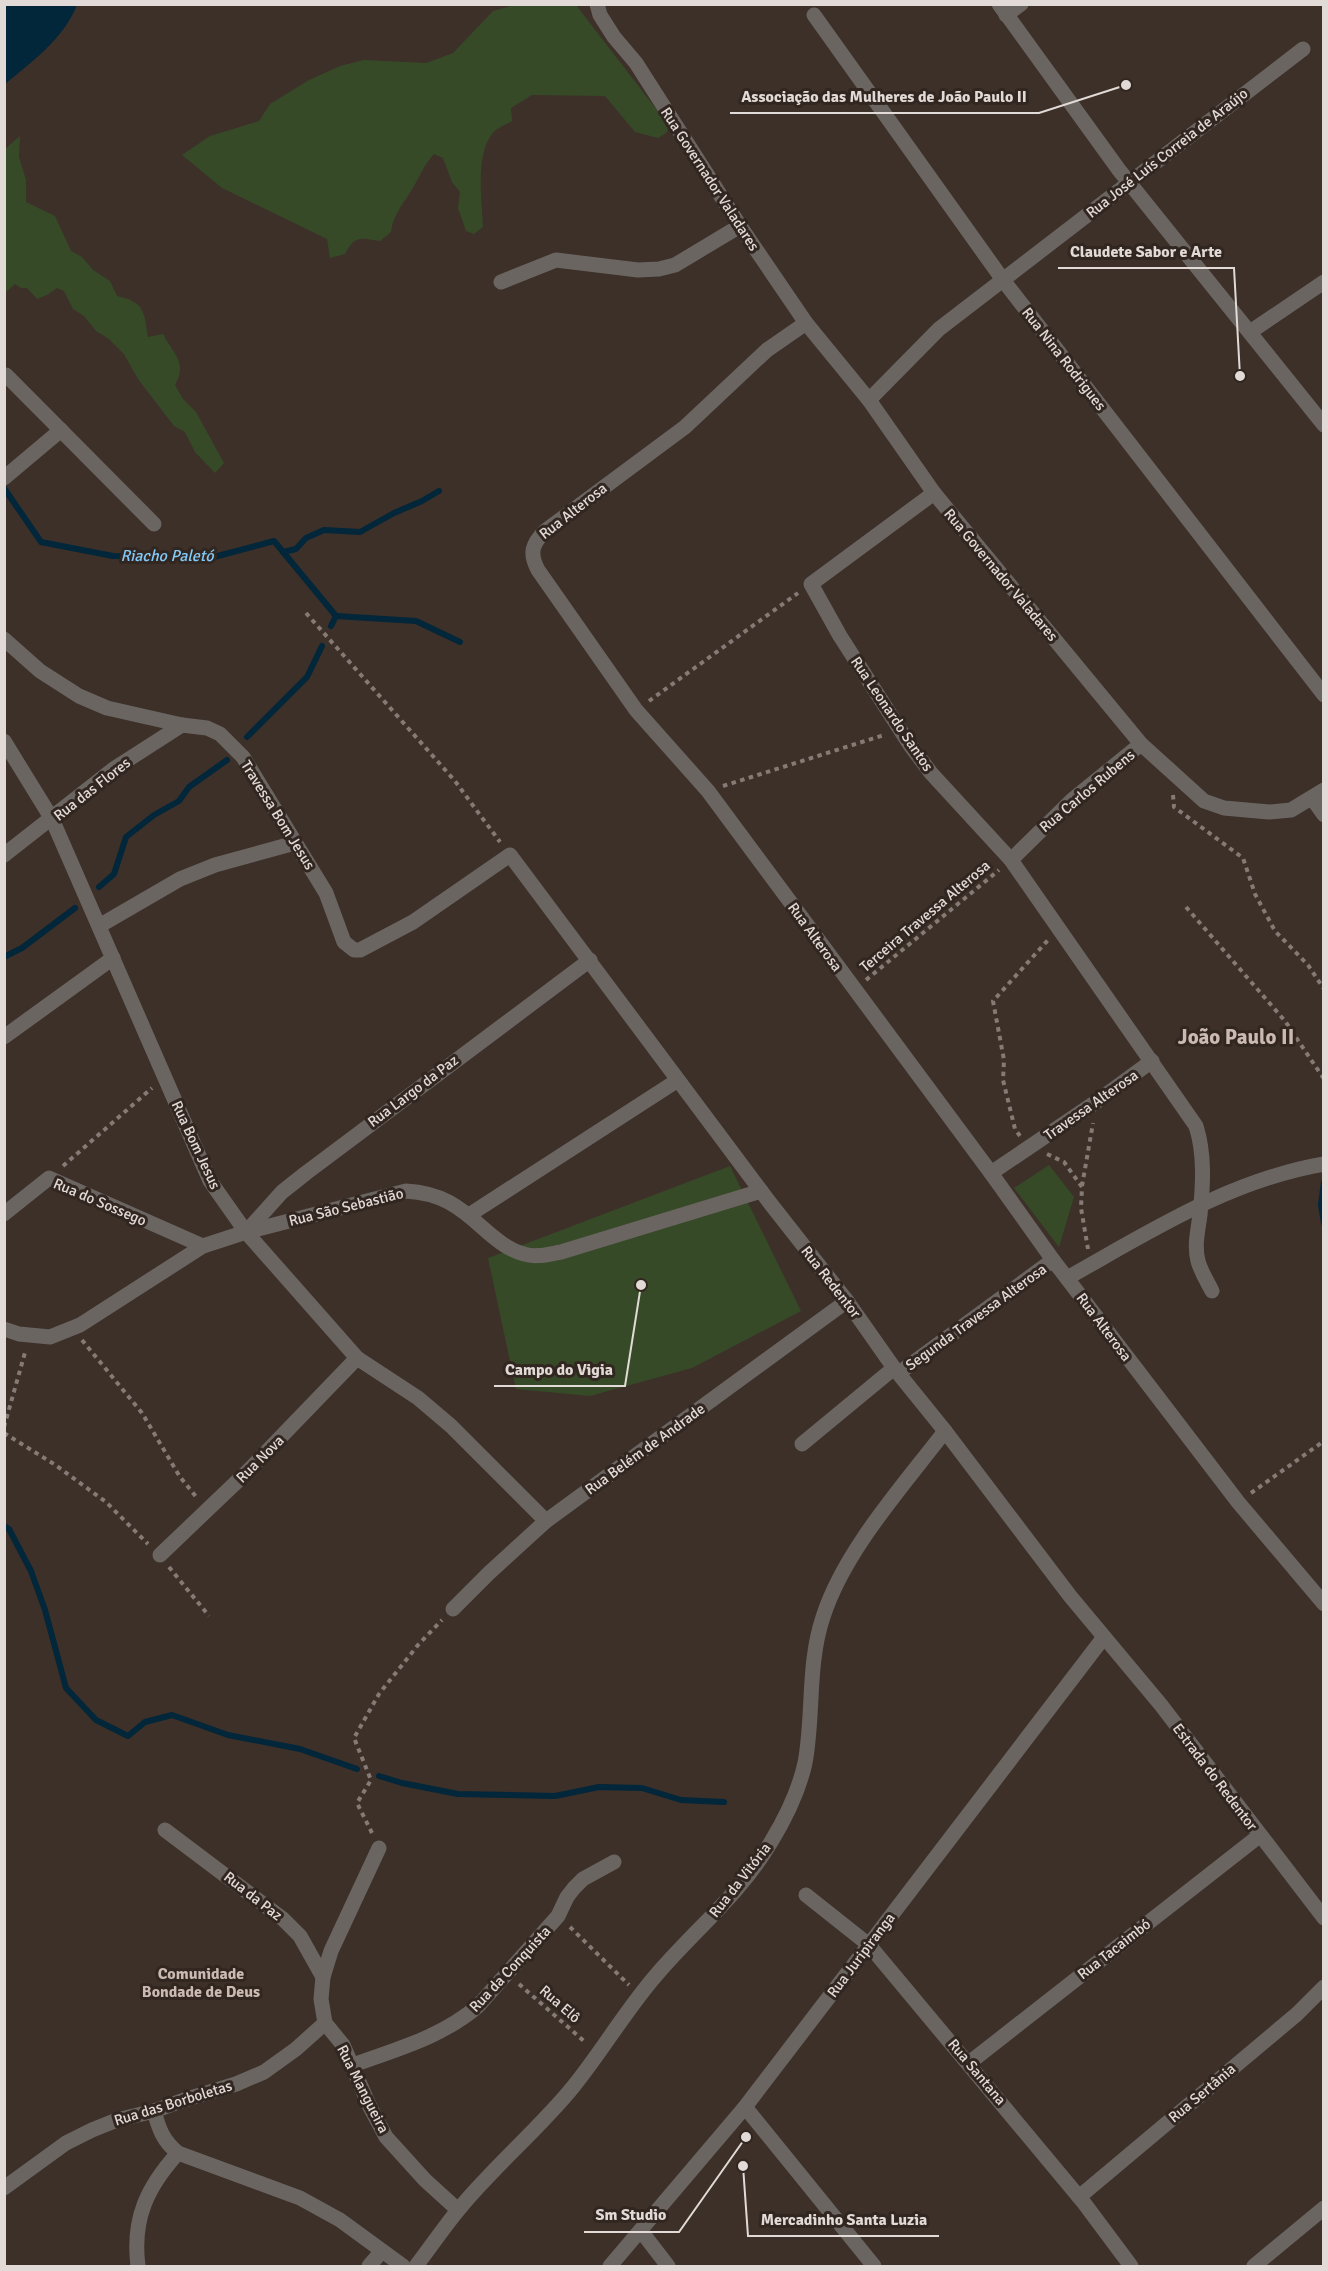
<svg xmlns="http://www.w3.org/2000/svg" width="1328" height="2271" font-family="Signika,sans-serif">
<style>
.green{fill:#374a27}
.water{fill:#02263a}
.lines{fill:none;stroke-linecap:round;stroke-linejoin:round}
.stream{stroke:#02263a;stroke-width:6}
.path{stroke:#857a75;stroke-width:4;stroke-dasharray:4.5 4.5;stroke-linecap:butt}
.minor{stroke:#6b6562;stroke-width:15}
.labels{text-anchor:middle;stroke-width:6;stroke-linejoin:round;paint-order:stroke}
.street-label{font-size:15px;fill:#e2dad6;stroke:#322620}
.water-label{font-size:16px;font-style:italic;fill:#82caf9;stroke:#322620}
.neighbourhood-label{font-size:16px;font-weight:bold;fill:#cabab2;stroke:#322620}
.district-label{font-size:21px;font-weight:bold;fill:#cabab2;stroke:#322620}
.leader{fill:none;stroke:#e2dad6;stroke-width:2}
.callout-dot{fill:#e2dad6;stroke:#322620;stroke-width:2}
.callout-label{font-size:16px;text-anchor:middle;font-weight:bold;fill:#e2dad6;stroke:#322620;stroke-width:6;stroke-linejoin:round;paint-order:stroke}
</style>
<rect width="100%" height="100%" fill="#3c3029"/>
<!-- green -->
<g class="green">
<path d="M514,5h62l94,122 -4,6 -8,5 -23,-6 -30,-36 -73,-1 -21,13 1,13c-6,4 -16,7 -20,13 -17,22 -10,67 -9,93l-9,7 -8,-3 -8,-23 2,-16 -8,-10 -9,-24 -9,-4c-10,11 -13,20 -20,32 -9,16 -21,28 -23,46l-11,9c-20,-3 -25,-6 -35,13l-15,4 -3,-19 -105,-51 -40,-33 28,-19 49,-15 11,-17 39,-24 31,-14 24,-6 62,3 27,-10 40,-42z"/>
<path d="M20,136l-1,21 7,23v22l29,14 16,35 11,6 11,13 17,11 7,15c28,6 27,16 31,41l15,-3c10,20 25,28 12,51l8,14 13,13 28,51 -9,10 -20,-21 -10,-20 -11,-6 -36,-47 -14,-25 -15,-15 -13,-8 -12,-15 -11,-7 -9,-18 -7,-3 -10,7 -10,4 -10,-11h-6l-6,-4 -9,8h-1v-143z"/>
<path d="M1049,1165l25,32 -15,50 -45,-59z"/>
<path d="M730,1166l71,145 -109,57 -102,28 -74,-7 -28,-131z"/>
</g>
<!-- water -->
<path class="water" d="M4,5h73c-13,33 -45,57 -72,79z"/>
<g class="lines">
<!-- stream -->
<g class="stream">
<path d="M4,488l37,54 72,14 101,1 60,-16 62,75 80,5 44,21"/>
<path d="M283,552l13,-3 10,-11 18,-8 36,2 34,-19 28,-12 17,-10"/>
<path d="M331,626l5,-10"/>
<path d="M247,737l60,-60 15,-31"/>
<path d="M99,887l15,-13 12,-37 28,-22 25,-14 10,-14 38,-27"/>
<path d="M4,957l18,-9 53,-40"/>
<path d="M1324,1182l-3,23 3,18"/>
<path d="M4,1526l5,3 22,42 14,39 21,78 30,32 32,16 17,-14 27,-7 56,20 72,14 57,20"/>
<path d="M379,1776l23,7 56,11 97,2 44,-9 43,1 39,12 43,2"/>
</g>
<!-- path -->
<g class="path">
<path d="M306,613l149,168 45,61"/>
<path d="M649,701l149,-108"/>
<path d="M723,786l161,-51"/>
<path d="M1173,795l1,12 69,51 12,36 20,37 33,34 16,24"/>
<path d="M1186,907l99,114 39,58"/>
<path d="M866,980l133,-110"/>
<path d="M1020,1136l-5,-7 -12,-49 1,-20 -11,-59 55,-61"/>
<path d="M1047,1154l17,8 18,25 -1,21 7,41"/>
<path d="M63,1166l89,-78"/>
<path d="M1082,1186l11,-63"/>
<path d="M82,1340l60,73 38,64 17,21"/>
<path d="M4,1427l22,-78"/>
<path d="M4,1433l50,31 52,38 42,42"/>
<path d="M1251,1493l73,-52"/>
<path d="M169,1567l40,49"/>
<path d="M372,1833l-15,-30 14,-23 -17,-42 25,-44 39,-49 24,-25"/>
<path d="M570,1927l59,58"/>
<path d="M519,1984l66,58"/>
</g>
<!-- minor -->
<g class="minor">
<path d="M597,4l3,11 14,22 22,26 104,163 66,97 63,77 65,93 207,251"/>
<path d="M999,4l120,166 205,255"/>
<path d="M814,15l189,265 321,415"/>
<path d="M1006,15l15,-11"/>
<path d="M501,282l55,-22 82,10 21,-1 16,-4 65,-39"/>
<path d="M806,323l-39,27 -82,77 -140,104c-13,13 -16,22 -7,39l98,140 72,81 283,382 62,87 185,242 86,102"/>
<path d="M1250,332l74,-50"/>
<path d="M6,375l148,149"/>
<path d="M869,400l70,-71 364,-280"/>
<path d="M4,478l57,-48"/>
<path d="M934,493l-123,91 29,52 70,109 21,28 80,87 185,266c9,28 7,60 4,89 -2,15 -6,31 -2,46 3,11 9,20 14,30"/>
<path d="M4,639l36,32 39,25 28,12 75,17 25,3 13,6 23,23 83,136 18,49 10,8h6l53,-28 97,-67 260,348 77,98 47,67 51,63 125,165 91,109 163,213"/>
<path d="M4,741l48,78 158,362 36,51 111,126 61,40 33,28 95,95"/>
<path d="M1312,798l12,17"/>
<path d="M4,855l111,-87 67,-43"/>
<path d="M1011,860l61,-60 69,-56 63,57 20,7 45,4 22,-2 33,-20"/>
<path d="M99,926l81,-47 35,-14 80,-22"/>
<path d="M4,1037l109,-79"/>
<path d="M991,1173l105,-71 56,-41"/>
<path d="M4,1214l45,-36 154,68"/>
<path d="M469,1215l209,-135"/>
<path d="M246,1232l36,-40 24,-19 284,-213"/>
<path d="M1067,1278c82,-46 163,-98 257,-114"/>
<path d="M4,1329l15,5 31,3 30,-12 123,-79 43,-14 160,-41c35,2 53,15 78,38 12,10 24,21 40,25 12,4 25,0 37,-2l200,-61"/>
<path d="M899,1373l154,-113"/>
<path d="M802,1444l92,-76"/>
<path d="M160,1555l88,-84 109,-113"/>
<path d="M453,1609l36,-36 57,-52 301,-220"/>
<path d="M165,1830l118,89 17,17 23,41"/>
<path d="M379,1848l-48,103 -8,26 -2,22 4,24 18,22 27,62 16,30 39,43 33,30"/>
<path d="M806,1895l63,50 215,258 47,63"/>
<path d="M969,2063l290,-227"/>
<path d="M353,2065c44,-16 89,-28 125,-59l80,-90 9,-19 7,-9 9,-9 31,-17"/>
<path d="M745,2107l129,159"/>
<path d="M154,2111c5,18 9,30 24,42l122,45 40,22 63,46"/>
<path d="M4,2188l62,-45 26,-13 25,-10 37,-9 30,-11 52,-16 28,-12 32,-23 29,-26"/>
<path d="M1079,2197l218,-183 27,-27"/>
<path d="M641,2231l27,35"/>
<path d="M138,2266c-6,-47 9,-79 40,-113"/>
<path d="M369,2266l13,-15"/>
<path d="M416,2266c14,-18 28,-39 43,-57 35,-43 79,-79 114,-122 30,-37 54,-79 85,-114 38,-44 83,-80 113,-131 14,-23 28,-52 34,-79 9,-48 2,-98 18,-146 21,-66 80,-131 122,-186"/>
<path d="M610,2266l135,-159 359,-470"/>
<path d="M1254,2266l70,-58"/>
</g>
</g>
<g class="labels">
<!-- street labels -->
<g class="street-label">
<text transform="translate(1167 153) rotate(-38)" y="5">Rua José Luís Correia de Araújo</text>
<text transform="translate(710 179) rotate(57)" y="5">Rua Governador Valadares</text>
<text transform="translate(1064 359) rotate(52)" y="5">Rua Nina Rodrigues</text>
<text transform="translate(573 511) rotate(-38)" y="5">Rua Alterosa</text>
<text transform="translate(1001 575) rotate(50)" y="5">Rua Governador Valadares</text>
<text transform="translate(892 714) rotate(56)" y="5">Rua Leonardo Santos</text>
<text transform="translate(92 789) rotate(-38)" y="5">Rua das Flores</text>
<text transform="translate(1087 791) rotate(-40)" y="5">Rua Carlos Rubens</text>
<text transform="translate(278 815) rotate(58)" y="5">Travessa Bom Jesus</text>
<text transform="translate(925 916) rotate(-40)" y="5">Terceira Travessa Alterosa</text>
<text transform="translate(815 937) rotate(54)" y="5">Rua Alterosa</text>
<text transform="translate(413 1091) rotate(-37)" y="5">Rua Largo da Paz</text>
<text transform="translate(1091 1105) rotate(-35)" y="5">Travessa Alterosa</text>
<text transform="translate(196 1145) rotate(65)" y="5">Rua Bom Jesus</text>
<text transform="translate(100 1202) rotate(23)" y="5">Rua do Sossego</text>
<text transform="translate(346 1207) rotate(-14)" y="5">Rua São Sebastião</text>
<text transform="translate(831 1282) rotate(52)" y="5">Rua Redentor</text>
<text transform="translate(976 1317) rotate(-36)" y="5">Segunda Travessa Alterosa</text>
<text transform="translate(1104 1327) rotate(53)" y="5">Rua Alterosa</text>
<text transform="translate(645 1449) rotate(-36)" y="5">Rua Belém de Andrade</text>
<text transform="translate(260 1459) rotate(-45)" y="5">Rua Nova</text>
<text transform="translate(1215 1777) rotate(53)" y="5">Estrada do Redentor</text>
<text transform="translate(740 1880) rotate(-52)" y="5">Rua da Vitória</text>
<text transform="translate(253 1896) rotate(38)" y="5">Rua da Paz</text>
<text transform="translate(1114 1949) rotate(-38)" y="5">Rua Tacaimbó</text>
<text transform="translate(861 1955) rotate(-53)" y="5">Rua Juripiranga</text>
<text transform="translate(510 1969) rotate(-47)" y="5">Rua da Conquista</text>
<text transform="translate(560 2004) rotate(41)" y="5">Rua Elô</text>
<text transform="translate(977 2072) rotate(50)" y="5">Rua Santana</text>
<text transform="translate(363 2089) rotate(63)" y="5">Rua Mangueira</text>
<text transform="translate(1202 2093) rotate(-40)" y="5">Rua Sertânia</text>
<text transform="translate(173 2103) rotate(-17)" y="5">Rua das Borboletas</text>
</g>
<!-- water labels -->
<g class="water-label">
<text x="167" y="561">Riacho Paletó</text>
</g>
<!-- neighbourhood labels -->
<g class="neighbourhood-label">
<text x="201" y="1979">Comunidade<tspan x="201" dy="18">Bondade de Deus</tspan></text>
</g>
<!-- district labels -->
<g class="district-label">
<text x="1236" y="1044">João Paulo II</text>
</g>
</g>
<!-- callouts -->
<path class="leader" d="M1126 85L1039 113H730M1240 376L1234 268H1058M641 1285L625 1386H494M746 2137L679 2232H584M743 2166L748 2236H939"/>
<g class="callout-dot">
<circle cx="1126" cy="85" r="6"/>
<circle cx="1240" cy="376" r="6"/>
<circle cx="641" cy="1285" r="6"/>
<circle cx="746" cy="2137" r="6"/>
<circle cx="743" cy="2166" r="6"/>
</g>
<g class="callout-label">
<text x="884" y="102">Associação das Mulheres de João Paulo II</text>
<text x="1146" y="257">Claudete Sabor e Arte</text>
<text x="559" y="1375">Campo do Vigia</text>
<text x="631" y="2220">Sm Studio</text>
<text x="844" y="2225">Mercadinho Santa Luzia</text>
</g>
<!-- border -->
<rect width="1328" height="2271" fill="none" stroke="#e2dad6" stroke-width="12"/>
</svg>
